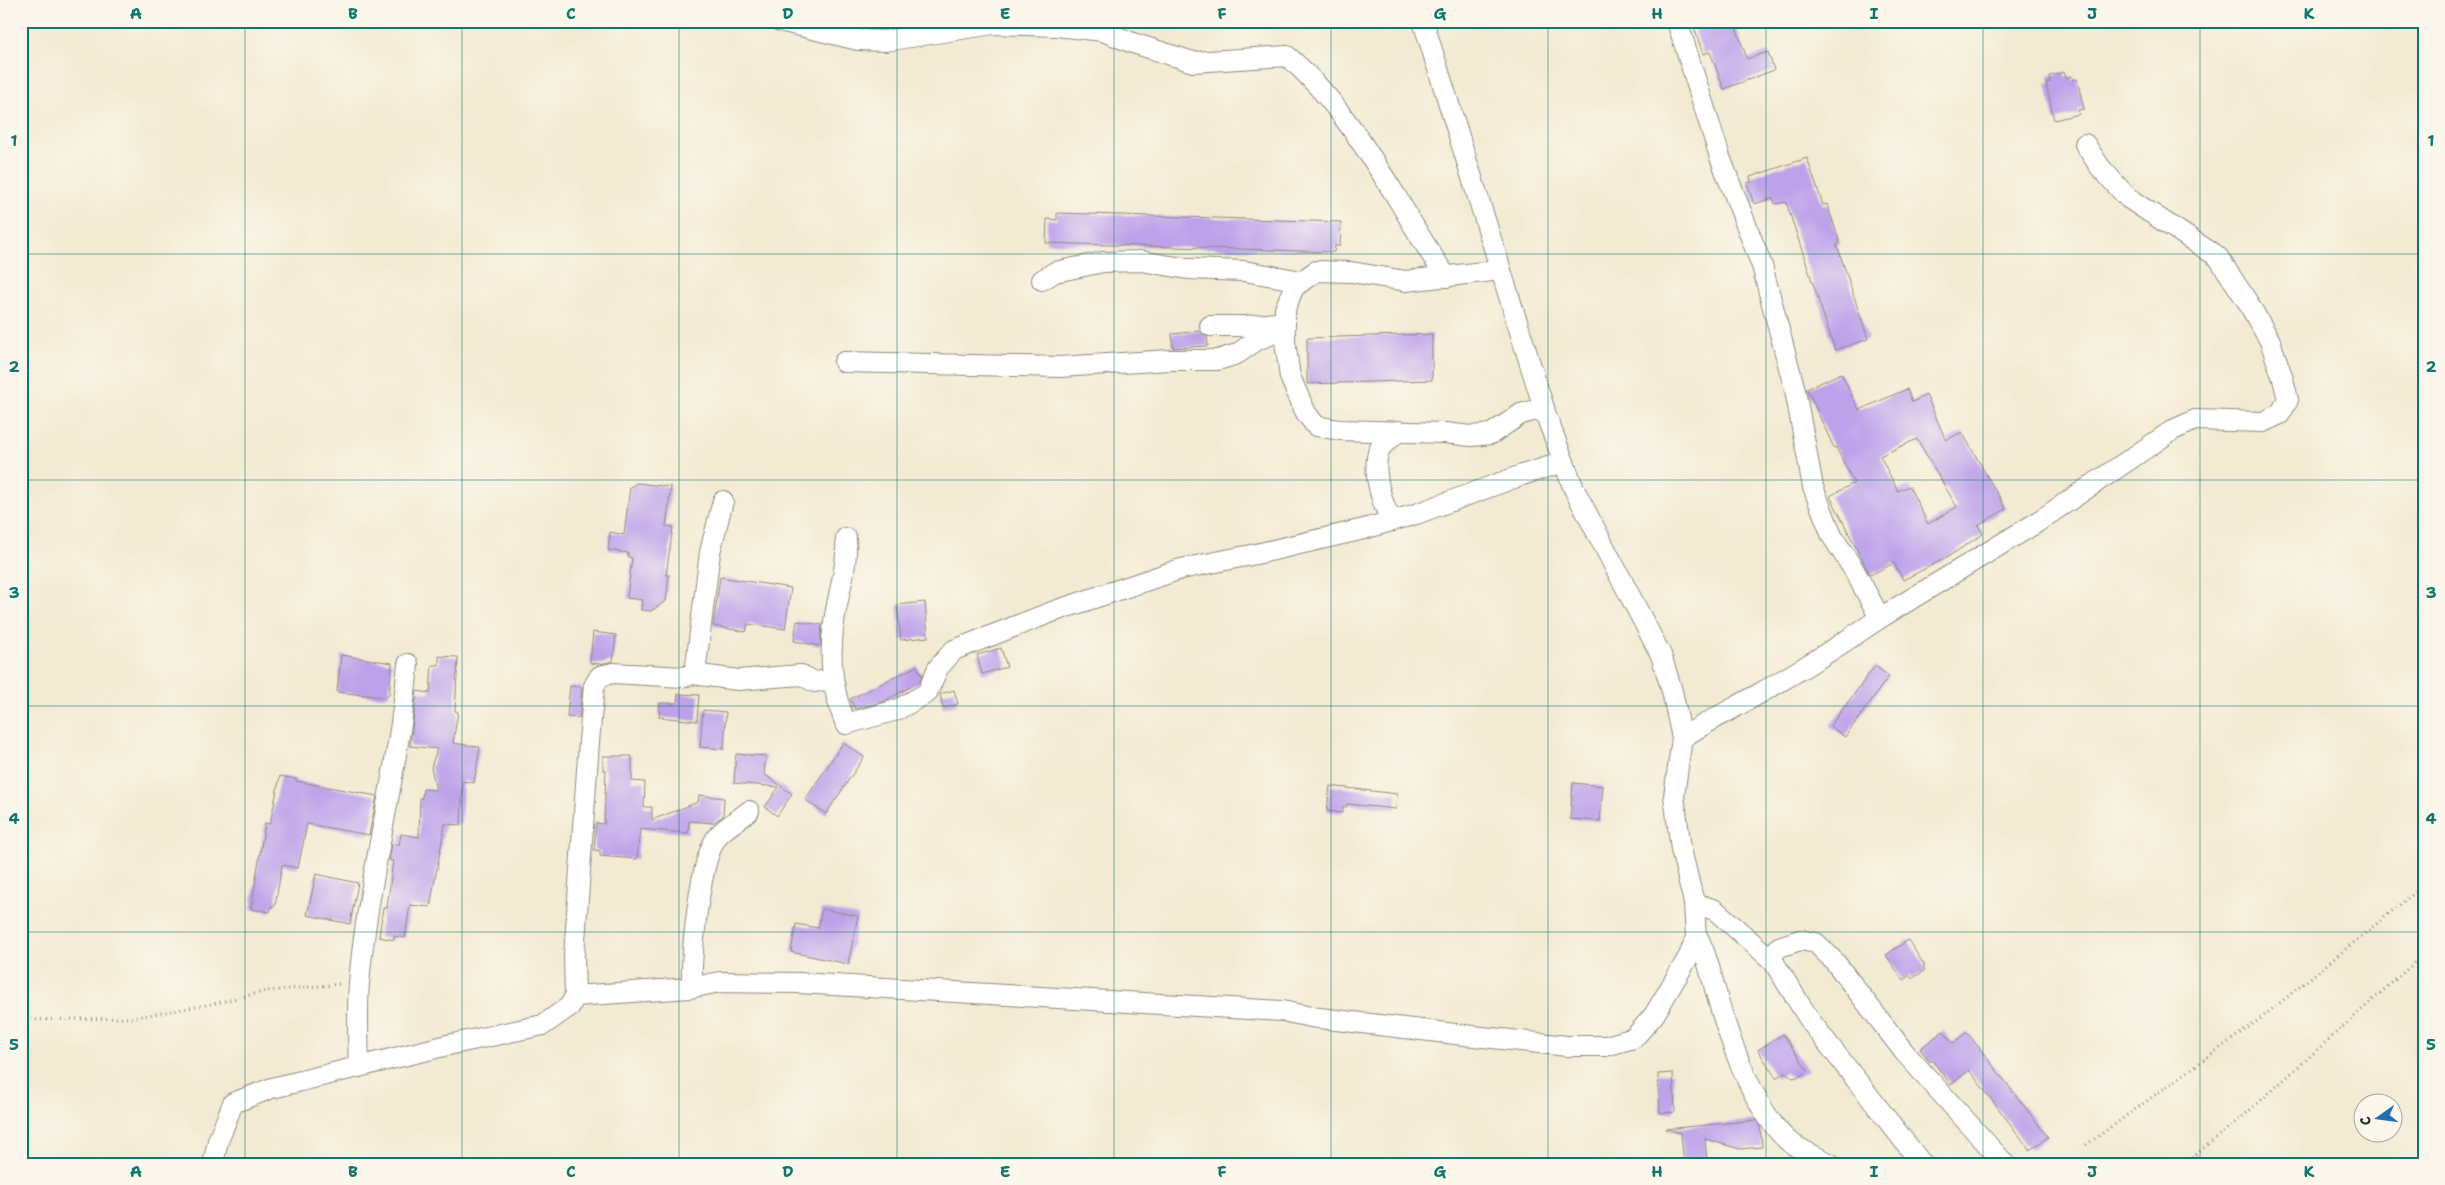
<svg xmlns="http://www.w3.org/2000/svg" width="2445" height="1185" font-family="'Shantell Sans',sans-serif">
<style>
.building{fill:#bda1ea;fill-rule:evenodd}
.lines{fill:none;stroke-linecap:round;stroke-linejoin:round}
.street-casing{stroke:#8e8a7e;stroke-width:22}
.path{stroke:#8e8a7e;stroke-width:3;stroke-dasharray:1 4;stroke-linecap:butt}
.street{stroke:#fff;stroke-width:20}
.grid{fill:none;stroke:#0f766e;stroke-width:1;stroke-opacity:0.55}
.neatline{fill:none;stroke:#0f766e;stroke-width:2}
.grid-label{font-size:16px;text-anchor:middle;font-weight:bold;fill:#0f766e}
</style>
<rect width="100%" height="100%" fill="#fbf7ec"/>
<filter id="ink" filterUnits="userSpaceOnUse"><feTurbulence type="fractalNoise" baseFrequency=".02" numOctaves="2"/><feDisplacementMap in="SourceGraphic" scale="10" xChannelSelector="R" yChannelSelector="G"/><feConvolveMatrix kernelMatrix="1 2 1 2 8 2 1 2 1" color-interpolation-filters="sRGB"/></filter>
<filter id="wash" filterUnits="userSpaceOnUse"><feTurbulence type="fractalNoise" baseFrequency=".0096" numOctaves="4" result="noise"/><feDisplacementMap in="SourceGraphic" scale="20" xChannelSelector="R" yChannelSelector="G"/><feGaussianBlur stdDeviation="1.12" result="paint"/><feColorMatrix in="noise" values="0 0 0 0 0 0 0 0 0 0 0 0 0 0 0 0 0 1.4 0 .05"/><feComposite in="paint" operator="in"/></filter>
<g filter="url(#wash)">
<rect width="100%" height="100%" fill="#f2ead2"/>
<g id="blocks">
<!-- building -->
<g class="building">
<path d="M1692,21h42l13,38 21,-7 6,18 -50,19 -14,-37 -7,2z"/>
<path d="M2064,72l2,6 6,-2 1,4 4,-1 7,30 -6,1 1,4 -25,6 -8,-37 4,-1 -1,-6z"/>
<path d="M1807,158l16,47 4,-1 13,39 -3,2 31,94 -33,11 -49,-148 -11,2 -2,-6 -19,6 -7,-21 4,-1 -1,-5z"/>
<path d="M1057,213l284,9 -1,24h-5l-1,6 -288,-9 1,-24 10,1z"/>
<path d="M1200,331l7,6 1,9 -35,2 -1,-14z"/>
<path d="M1432,334v46l-125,4v-46z"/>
<path d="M1841,373l18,37 48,-21 5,13 14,-7 20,45 16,-8 44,77 -28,16 5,9 -37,24 -43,22 -9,-17 -24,12 -40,-79 24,-13 -18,-36 -2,1 -27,-59zM1917,439l40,68 -29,17 -19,-38 -11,5 -18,-35z"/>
<path d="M637,483l34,4 -5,39 7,1 -7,48h3l-3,26 -15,10 -10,-1 1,-10 -15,-2 5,-40 -4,-1v-4l-20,-3 2,-18 14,3 6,-48z"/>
<path d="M720,577l71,11 -6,41 -37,-5 -2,8 -33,-6z"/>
<path d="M925,602l3,35 -27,3 -4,-35z"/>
<path d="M797,621l25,4 -2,21 -26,-5z"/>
<path d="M593,632l23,3 -3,26 -13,3 -10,-1z"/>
<path d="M1001,648l6,19 -25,7 -5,-19z"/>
<path d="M341,655l51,8 -3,32 -6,2 -46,-5z"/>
<path d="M439,656l19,1 -3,54 3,1 -5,31 27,4 -6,36 -11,-2 -2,44 -16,-1 -15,83 -20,-2 -5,33 -11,-2v4l-15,-3 4,-29h4l6,-47 -4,-1 3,-16 7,1 2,-11 18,3 1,-39h2l1,-9 13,1 -5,-23 6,-18 -27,-3 7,-55 13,2 2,-28h7z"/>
<path d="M917,666l5,10 -3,6 -36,20 -28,7 -5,-10z"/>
<path d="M1875,666l14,10 -44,61 -15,-11z"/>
<path d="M570,686l12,1 -3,31 -12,-1z"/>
<path d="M954,690l4,14 -15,4 -3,-14z"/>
<path d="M678,694l21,1 -2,26 -38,-4 1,-14h17z"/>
<path d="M703,710l23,2 -2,37 -24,-2z"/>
<path d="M843,743l21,14 -38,57 -21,-14z"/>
<path d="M736,754l30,2 -2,18 28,20 -15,22 -12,-9 14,-20 -45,-4z"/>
<path d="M603,756h29v25l13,1 -1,25h8v13l46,-18 1,-7 25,3 -1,18 -10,7 -24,-2 -1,12 -48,-4 -3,30 -37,-3v-5l-6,-1 2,-27 8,1 2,-54h-3z"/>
<path d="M280,776l16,3v2l81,15 -8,39 -62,-11 -9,44 -16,-3 -7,41h-4l-1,6 -19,-3 14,-86 5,1z"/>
<path d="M1573,783l30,3 -3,35 -30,-2z"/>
<path d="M1330,786l67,8 -1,15 -49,-5 -1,3h-3l-1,6 -15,-2z"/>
<path d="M316,874l42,9 -8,41 -43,-9z"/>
<path d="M822,909l36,7 -10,48 -57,-12 5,-28 22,4z"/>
<path d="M1908,940l17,26 -2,1 2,3 -13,9 -2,-4 -7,5 -17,-25z"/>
<path d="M1943,1031l10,12 14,-11 81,105 -18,13 -61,-80 -18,15 -19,-25 -2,2 -10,-13z"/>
<path d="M1783,1034l25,37 -8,5 -7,2 -8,-6 -9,6 -18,-28z"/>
<path d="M1673,1073l2,39 -15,1 -2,-39z"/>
<path d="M1756,1120l4,6 2,21 -22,2 -35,-10 2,23 -11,2h-12l-3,-31 -15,-4z"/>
</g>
</g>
</g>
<g filter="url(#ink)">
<use href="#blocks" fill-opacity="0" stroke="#8e8a7e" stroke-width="1"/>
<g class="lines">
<!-- street casing -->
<g class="street-casing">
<g id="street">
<path d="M780,21l78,19 27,1 108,-17 64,2 46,5 30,12 60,19 94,-6c44,37 77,89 107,137 18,29 33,58 53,84"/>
<path d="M1423,21l124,397 27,71 87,166 11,36 10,47 -8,58 7,53 13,54 21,7 58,51 38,61 111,142"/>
<path d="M1677,21l43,136 42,109 33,124 18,97 19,49 22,34 26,48c-38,26 -77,51 -118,74 -27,16 -54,29 -80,46"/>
<path d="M1500,270l-94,11 -55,-9 -35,-1 -22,16 -9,22v32l5,36 16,36 10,13 23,4 106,3 26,3 20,-2 30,-20 23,-6"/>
<path d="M1042,280l13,-8 48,-10 38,-1 47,8 56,2 58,10"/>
<path d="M1210,326h37l38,-4"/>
<path d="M844,362l215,5 111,-7h48l19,-6 20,-14 28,-11"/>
<path d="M1393,521c-12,-15 -21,-52 -14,-71 3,-6 14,-13 19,-19"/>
<path d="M846,538c2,29 -8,55 -12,84 -5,34 -2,70 12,102l51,-14 30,-17 11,-25 16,-18 98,-38 129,-43 75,-15 108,-25 52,-15 106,-39 42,-13"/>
<path d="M1880,618l156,-95 137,-93 22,-10 68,2 17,-8 8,-14 -5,-21 -13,-38 -23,-40 -29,-44 -90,-59 -28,-31 -15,-23"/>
<path d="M693,674l3,-9 14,-113 13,-51"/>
<path d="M1696,934c12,22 16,46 23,69 12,42 36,107 68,137 12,10 30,17 44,24"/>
<path d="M1770,958l9,-11 21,-7 16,3 19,19 70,91 100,111"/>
<path d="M692,987c-1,-33 7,-122 24,-149 7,-10 23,-18 33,-27"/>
<path d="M575,996l115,-8 30,-6 79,1 483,28 29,6 153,18 103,11h39l28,-8 20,-23 35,-59 7,-18 -2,-35"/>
<path d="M359,1067c-1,-28 -2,-56 0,-84 9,-107 40,-212 49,-319"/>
<path d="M213,1164l5,-23 15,-38 39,-15 176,-43 95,-20 27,-19 5,-10 -1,-41 15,-213 5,-56 6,-10 13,-3 70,4 10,-3 45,6 63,-5 14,7 18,-3"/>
</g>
</g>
<!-- path -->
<g class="path">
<path d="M21,1020l110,-2 81,-14 55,-13 73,-7"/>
<path d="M2086,1145l174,-126 164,-134"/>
<path d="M2184,1164l64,-52 176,-158"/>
</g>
<!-- street -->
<use href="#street" class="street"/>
</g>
</g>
<!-- grid -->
<path class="grid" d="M245,21v1143M462,21v1143M679,21v1143M897,21v1143M1114,21v1143M1331,21v1143M1548,21v1143M1766,21v1143M1983,21v1143M2200,21v1143M21,254h2403M21,480h2403M21,706h2403M21,932h2403"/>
<!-- margin -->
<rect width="2445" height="1185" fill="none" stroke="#fbf7ec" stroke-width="55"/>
<!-- north arrow -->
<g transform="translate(2378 1118) rotate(256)"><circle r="24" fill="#fbf7ec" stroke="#a8a59f"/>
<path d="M0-4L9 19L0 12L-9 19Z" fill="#1f6fb2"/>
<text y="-8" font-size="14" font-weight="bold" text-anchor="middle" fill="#2b2b2b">С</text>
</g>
<rect x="28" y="28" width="2390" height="1130" class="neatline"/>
<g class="grid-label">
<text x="136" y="19">A</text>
<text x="353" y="19">B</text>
<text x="571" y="19">C</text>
<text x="788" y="19">D</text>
<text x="1005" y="19">E</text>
<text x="1222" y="19">F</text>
<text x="1440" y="19">G</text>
<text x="1657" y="19">H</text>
<text x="1874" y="19">I</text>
<text x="2092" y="19">J</text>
<text x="2309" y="19">K</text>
<text x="14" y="146">1</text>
<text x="2431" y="146">1</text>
<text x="14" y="372">2</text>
<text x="2431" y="372">2</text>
<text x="14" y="598">3</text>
<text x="2431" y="598">3</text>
<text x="14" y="824">4</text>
<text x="2431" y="824">4</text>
<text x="14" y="1050">5</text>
<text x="2431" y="1050">5</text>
<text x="136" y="1177">A</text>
<text x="353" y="1177">B</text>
<text x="571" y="1177">C</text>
<text x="788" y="1177">D</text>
<text x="1005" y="1177">E</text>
<text x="1222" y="1177">F</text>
<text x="1440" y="1177">G</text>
<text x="1657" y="1177">H</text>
<text x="1874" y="1177">I</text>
<text x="2092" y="1177">J</text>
<text x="2309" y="1177">K</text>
</g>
</svg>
